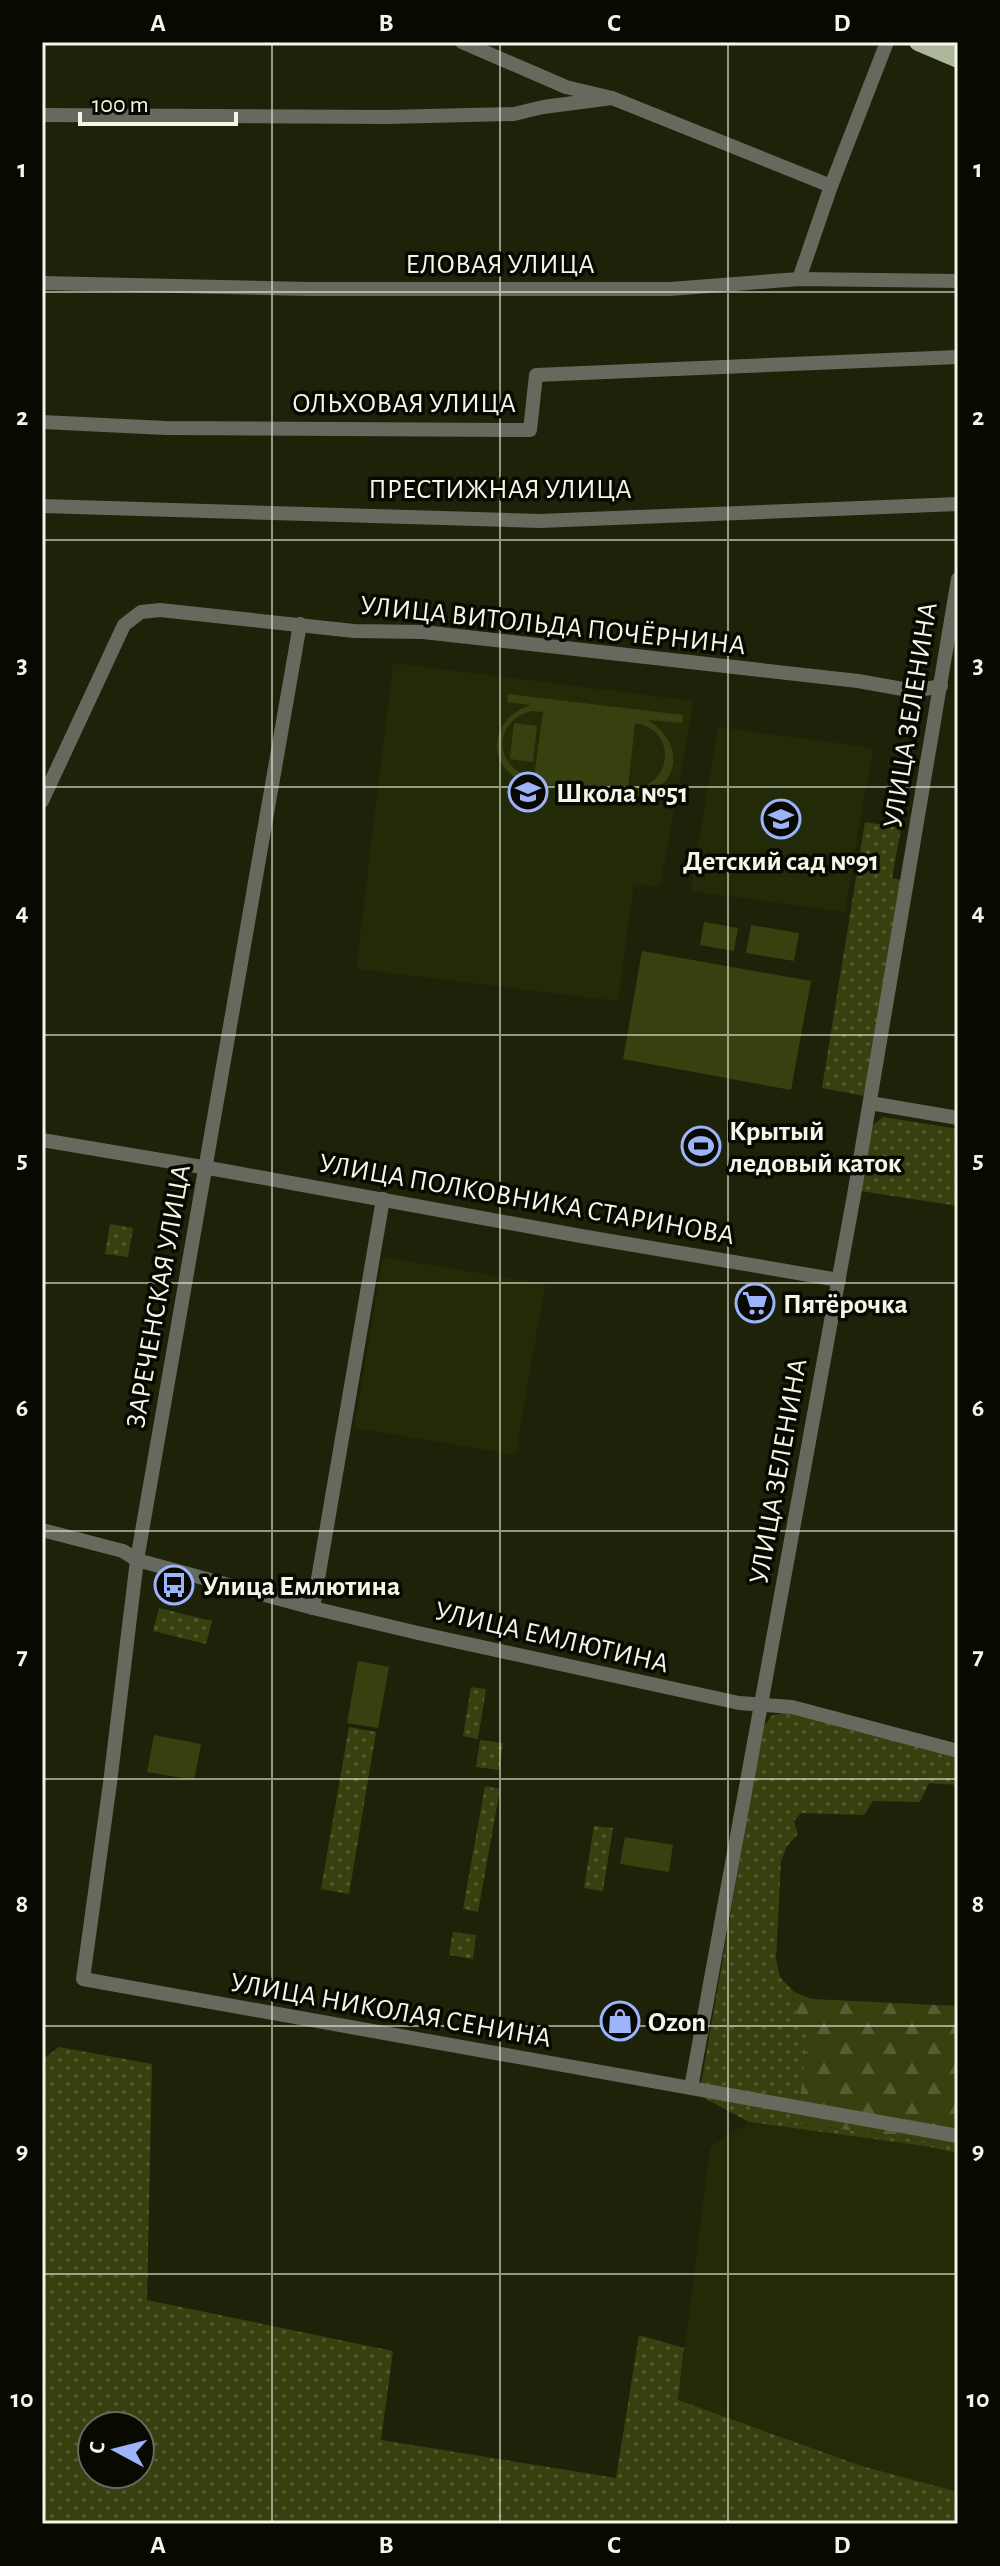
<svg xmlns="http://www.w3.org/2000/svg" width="1000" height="2566" font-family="'Alegreya Sans',sans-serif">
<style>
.built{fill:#232a07}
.grass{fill:url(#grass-dots);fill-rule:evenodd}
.forest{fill:url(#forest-firs)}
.pitch{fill:#374110;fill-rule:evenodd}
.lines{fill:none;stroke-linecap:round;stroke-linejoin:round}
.minor{stroke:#66695d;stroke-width:14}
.major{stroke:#adb59a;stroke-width:18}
.grid{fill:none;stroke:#f2f7e7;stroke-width:2;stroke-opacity:0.55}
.labels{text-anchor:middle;stroke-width:7;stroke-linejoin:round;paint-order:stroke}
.street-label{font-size:28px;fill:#f2f7e7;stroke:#080a02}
.poi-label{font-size:28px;font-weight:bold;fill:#f2f7e7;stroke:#080a02;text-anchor:start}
.neatline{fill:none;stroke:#f2f7e7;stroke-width:3}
.grid-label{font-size:26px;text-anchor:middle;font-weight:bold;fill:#f2f7e7}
</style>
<defs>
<pattern id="grass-dots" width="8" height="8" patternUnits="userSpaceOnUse" patternTransform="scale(2)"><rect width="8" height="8" fill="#374110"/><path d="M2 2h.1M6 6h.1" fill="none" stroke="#545d33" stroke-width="1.8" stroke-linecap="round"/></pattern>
<pattern id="forest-firs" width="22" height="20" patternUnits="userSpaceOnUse" patternTransform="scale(2)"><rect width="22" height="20" fill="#374110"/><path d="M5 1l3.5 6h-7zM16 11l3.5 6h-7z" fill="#545d33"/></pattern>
</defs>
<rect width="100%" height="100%" fill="#1d2208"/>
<!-- built -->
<g class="built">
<path d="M393,663l301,38 -34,186 -26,-3 -16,117 -262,-32z"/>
<path d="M718,727l155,21 -28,164 -155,-21z"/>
<path d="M383,1257l162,27 -29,171 -162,-27z"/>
<path d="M749,2122l176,24 33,7v339l-96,-26 -184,-66 32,-253z"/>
</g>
<!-- grass -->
<g class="grass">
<path d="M865,822l36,6 -9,50 10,2 -37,216 -43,-8z"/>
<path d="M883,1117l75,12v77l-97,-15 10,-60 3,-7z"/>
<path d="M110,1224l23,4 -5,29 -23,-3z"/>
<path d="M159,1608l53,13 -6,23 -53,-13z"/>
<path d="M471,1687l15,2 -8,50 -15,-3z"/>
<path d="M786,1712l172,46v27l-29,-2 -9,19 -47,-1 -9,14 -63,-2 -7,8 4,13 -11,12 -6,15 -5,98 4,18 14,15c-3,17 6,27 16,39l-14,92 162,22v8l-33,-7 -176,-24 -50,-27 64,-367 8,-12z"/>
<path d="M349,1727l27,5 -27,162 -28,-5z"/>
<path d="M480,1740l23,3 -4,27 -23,-3z"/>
<path d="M485,1786l15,3 -22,123 -15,-3z"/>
<path d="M594,1826l19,2 -10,63 -19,-3z"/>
<path d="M453,1932l23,3 -3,24 -24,-4z"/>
<path d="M59,2047l93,17 -5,236 246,51 -12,89 235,38 23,-143 45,13 -6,52 184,66 96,26v32h-916v-464zM92,2426h48v48h-48z"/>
</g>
<!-- forest -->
<path class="forest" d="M794,1992l18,7 146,7v139l-162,-22 14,-92c-10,-12 -19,-22 -16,-39z"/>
<!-- pitch -->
<g class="pitch">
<path d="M508,694l175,21 -1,8 -34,-3c36,21 34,68 -10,76l-107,-13c-47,-10 -44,-65 0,-78l-24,-3zM532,711l11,1 -9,65c-41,-7 -42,-57 -2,-66zM635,723c44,6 38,68 -7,65z"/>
<path d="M514,723l23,3 -4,36 -23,-3z"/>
<path d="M704,922l34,6 -4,23 -34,-6z"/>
<path d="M751,925l48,8 -5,28 -48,-8z"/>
<path d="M642,951l169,30 -20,109 -168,-31z"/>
<path d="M358,1661l31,6 -11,61 -31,-5z"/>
<path d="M154,1735l47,9 -7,36 -47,-8z"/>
<path d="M625,1837l48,8 -4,27 -49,-8z"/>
</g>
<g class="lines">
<!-- minor -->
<g class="minor">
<path d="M462,42l104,45 46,11 219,88"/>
<path d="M42,115l345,2 127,-3 29,-7 69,-9"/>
<path d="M799,279l32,-93 56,-144"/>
<path d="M42,283l267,6h361l129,-10 159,2"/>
<path d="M42,422l124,6 364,2 6,-55 422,-18"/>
<path d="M42,506l498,15 418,-17"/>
<path d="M300,624l-163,936 -27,223 -27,196 875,157"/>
<path d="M42,801l82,-176 17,-13 19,-2 194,21 69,1 435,49 56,10 27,-5"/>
<path d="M870,1103l88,15"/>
<path d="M42,1140l178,30 361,66 258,44"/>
<path d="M42,1530l81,21 14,9 176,48 105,25 321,70 53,4 166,44"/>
<path d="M313,1608l70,-409"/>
<path d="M691,2088l163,-893 104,-616"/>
</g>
<!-- major -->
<g class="major">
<path d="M918,42l40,17"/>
<path d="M955,42l3,1"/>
</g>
</g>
<!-- grid -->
<path class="grid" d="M272,42v2482M500,42v2482M728,42v2482M42,292h916M42,540h916M42,787h916M42,1035h916M42,1283h916M42,1531h916M42,1779h916M42,2026h916M42,2274h916"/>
<!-- icons -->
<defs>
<g id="school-ring" transform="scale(2)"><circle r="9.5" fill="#080a02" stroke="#9db4fd" stroke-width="1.5"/><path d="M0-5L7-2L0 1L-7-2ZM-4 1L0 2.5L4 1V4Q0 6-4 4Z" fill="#9db4fd"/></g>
<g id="stadium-ring" transform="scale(2)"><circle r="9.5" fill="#080a02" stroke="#9db4fd" stroke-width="1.5"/><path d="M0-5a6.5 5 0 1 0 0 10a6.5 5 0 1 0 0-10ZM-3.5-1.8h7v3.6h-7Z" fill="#9db4fd"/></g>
<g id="supermarket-ring" transform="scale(2)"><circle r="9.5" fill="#080a02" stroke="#9db4fd" stroke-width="1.5"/><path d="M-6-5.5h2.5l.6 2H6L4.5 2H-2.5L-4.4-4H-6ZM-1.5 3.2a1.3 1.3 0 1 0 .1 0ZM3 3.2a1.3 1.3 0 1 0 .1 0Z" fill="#9db4fd"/></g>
<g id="bus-ring" transform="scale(2)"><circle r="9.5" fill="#080a02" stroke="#9db4fd" stroke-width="1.5"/><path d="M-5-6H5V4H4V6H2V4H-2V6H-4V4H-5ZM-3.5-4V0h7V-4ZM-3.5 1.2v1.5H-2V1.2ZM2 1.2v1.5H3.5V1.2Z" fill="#9db4fd"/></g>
<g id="shop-ring" transform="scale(2)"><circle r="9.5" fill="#080a02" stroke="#9db4fd" stroke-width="1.5"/><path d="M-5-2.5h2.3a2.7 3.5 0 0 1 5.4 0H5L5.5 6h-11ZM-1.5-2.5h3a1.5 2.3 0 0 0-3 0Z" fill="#9db4fd"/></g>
</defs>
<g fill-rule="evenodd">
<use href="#school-ring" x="528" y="792"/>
<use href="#school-ring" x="781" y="819"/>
<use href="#stadium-ring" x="701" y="1146"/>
<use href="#supermarket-ring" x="755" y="1303"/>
<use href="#bus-ring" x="174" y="1585"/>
<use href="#shop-ring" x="620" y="2021"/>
</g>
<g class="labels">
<!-- street labels -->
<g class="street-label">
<text x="500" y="273">ЕЛОВАЯ УЛИЦА</text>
<text x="404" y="412">ОЛЬХОВАЯ УЛИЦА</text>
<text x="500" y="498">ПРЕСТИЖНАЯ УЛИЦА</text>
<text transform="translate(553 624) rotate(6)" y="10">УЛИЦА ВИТОЛЬДА ПОЧЁРНИНА</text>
<text transform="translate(909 715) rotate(-81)" y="10">УЛИЦА ЗЕЛЕНИНА</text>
<text transform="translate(527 1198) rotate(10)" y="10">УЛИЦА ПОЛКОВНИКА СТАРИНОВА</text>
<text transform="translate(157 1296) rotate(-80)" y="10">ЗАРЕЧЕНСКАЯ УЛИЦА</text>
<text transform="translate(777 1471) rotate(-80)" y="10">УЛИЦА ЗЕЛЕНИНА</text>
<text transform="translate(552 1636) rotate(13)" y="10">УЛИЦА ЕМЛЮТИНА</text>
<text transform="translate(391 2009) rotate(10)" y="10">УЛИЦА НИКОЛАЯ СЕНИНА</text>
</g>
<!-- poi labels -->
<g class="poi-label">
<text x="556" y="802">Школа №51</text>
<text x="781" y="870" text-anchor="middle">Детский сад №91</text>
<text x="729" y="1140">Крытый<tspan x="729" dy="32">ледовый каток</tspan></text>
<text x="783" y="1313">Пятёрочка</text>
<text x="202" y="1595">Улица Емлютина</text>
<text x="648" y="2031">Ozon</text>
</g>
</g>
<!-- border -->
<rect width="1000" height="2566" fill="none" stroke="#080a02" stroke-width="88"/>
<!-- north arrow -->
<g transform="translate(116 2450) rotate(277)"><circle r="38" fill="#080a02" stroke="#66695e" stroke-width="2"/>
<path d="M0-6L14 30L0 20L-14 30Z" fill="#9db4fd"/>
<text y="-12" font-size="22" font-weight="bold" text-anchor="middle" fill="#f2f7e7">С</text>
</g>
<!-- scale -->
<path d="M80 112v12h156v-12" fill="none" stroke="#f2f7e7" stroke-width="4"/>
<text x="92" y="112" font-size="24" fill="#f2f7e7" stroke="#080a02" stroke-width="6" paint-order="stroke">100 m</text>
<rect x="44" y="44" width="912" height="2478" class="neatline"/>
<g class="grid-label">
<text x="158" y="31">A</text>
<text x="386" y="31">B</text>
<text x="614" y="31">C</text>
<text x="842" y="31">D</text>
<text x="22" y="177">1</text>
<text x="978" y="177">1</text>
<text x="22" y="425">2</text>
<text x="978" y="425">2</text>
<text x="22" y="673">3</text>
<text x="978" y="673">3</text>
<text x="22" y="920">4</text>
<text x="978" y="920">4</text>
<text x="22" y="1168">5</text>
<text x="978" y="1168">5</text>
<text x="22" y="1416">6</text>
<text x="978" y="1416">6</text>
<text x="22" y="1664">7</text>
<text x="978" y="1664">7</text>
<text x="22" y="1912">8</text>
<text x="978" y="1912">8</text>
<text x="22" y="2159">9</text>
<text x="978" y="2159">9</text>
<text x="22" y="2407">10</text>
<text x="978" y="2407">10</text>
<text x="158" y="2553">A</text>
<text x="386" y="2553">B</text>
<text x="614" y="2553">C</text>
<text x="842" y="2553">D</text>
</g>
</svg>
